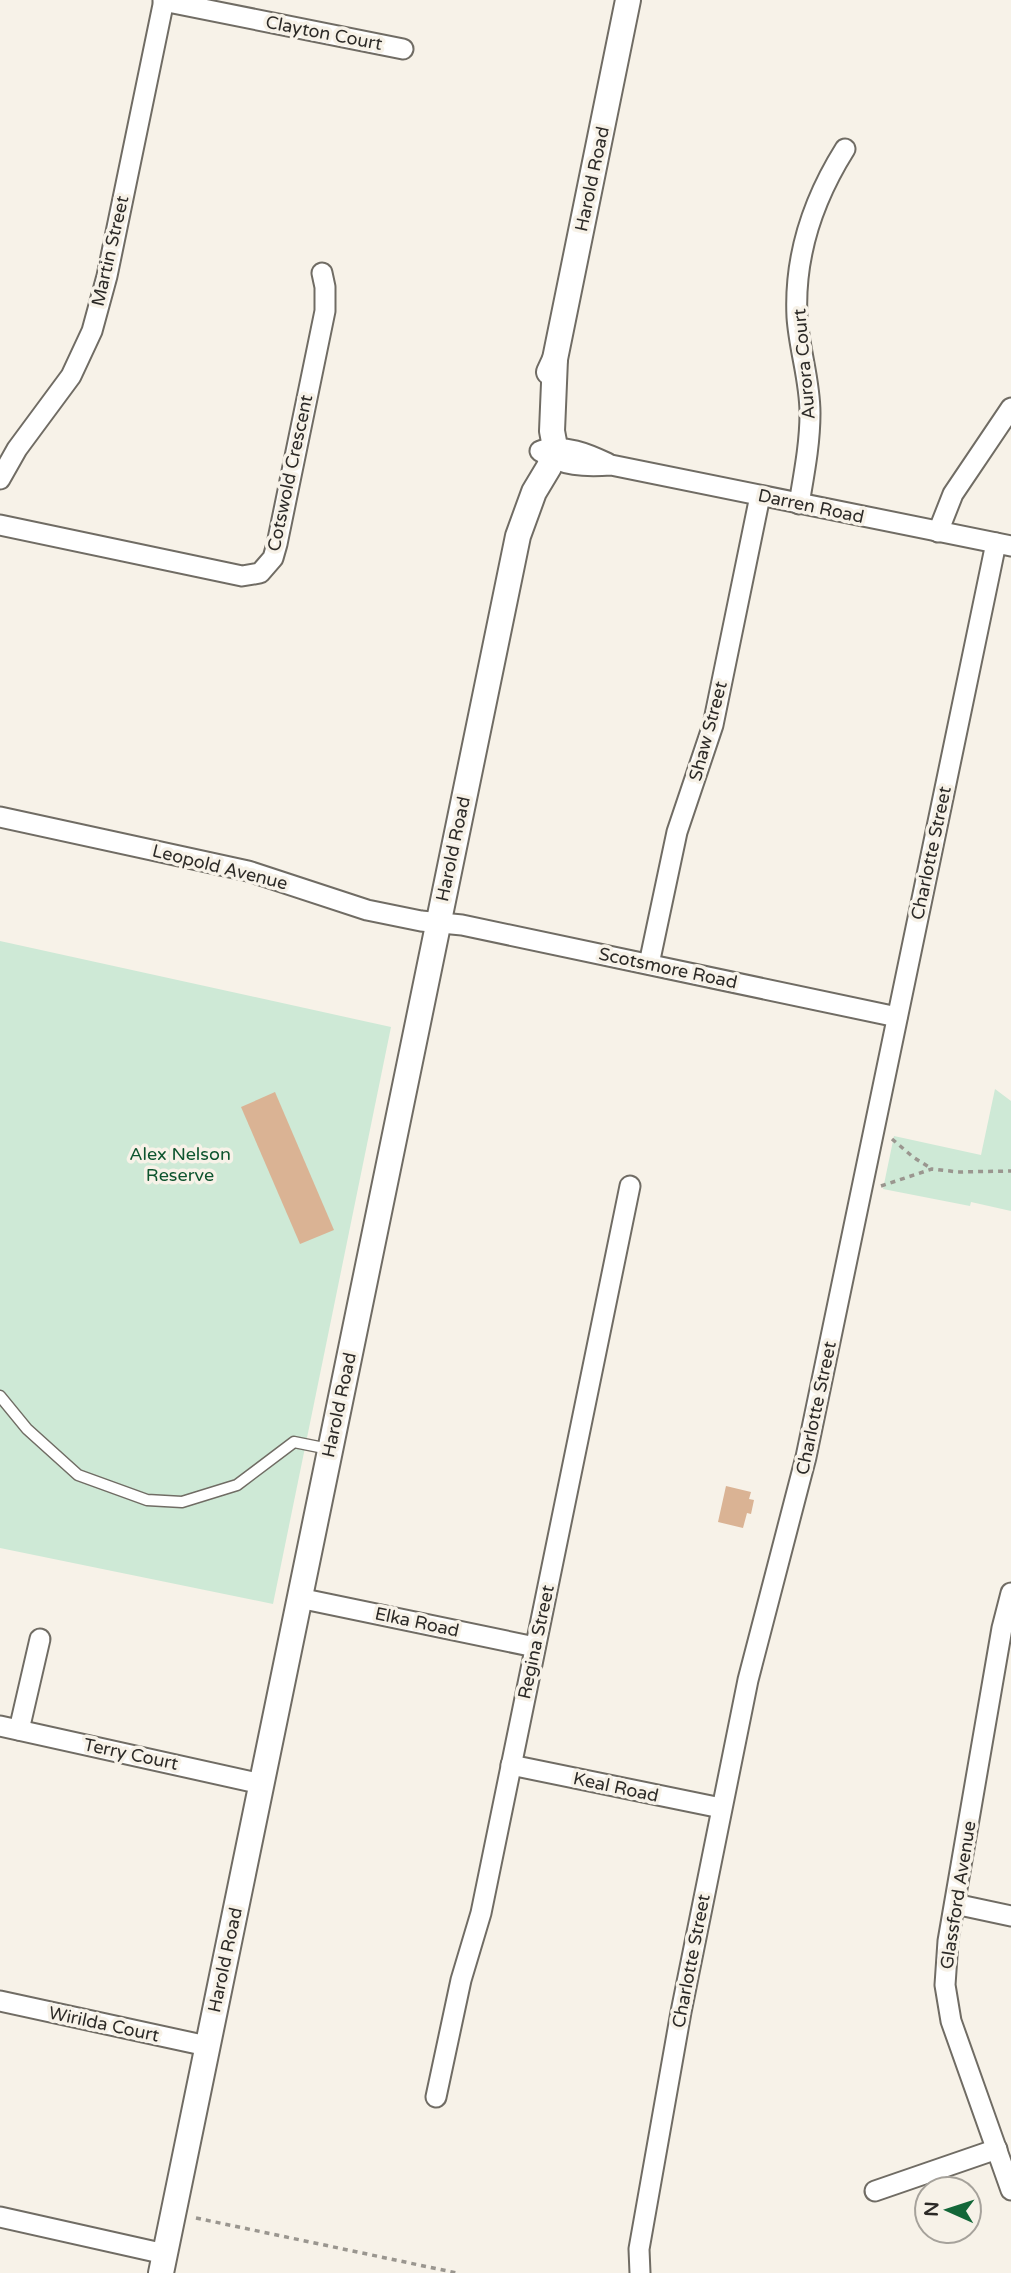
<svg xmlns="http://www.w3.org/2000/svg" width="1011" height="2273" font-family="'Varela Round',sans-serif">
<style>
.green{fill:#cee9d6}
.building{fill:#dab394}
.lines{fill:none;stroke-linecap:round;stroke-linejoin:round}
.service-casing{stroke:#706c64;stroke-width:13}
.minor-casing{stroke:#706c64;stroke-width:23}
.tertiary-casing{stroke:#706c64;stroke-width:28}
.path{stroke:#9a968f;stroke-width:3.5;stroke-dasharray:5 5;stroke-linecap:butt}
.service{stroke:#fff;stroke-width:10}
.minor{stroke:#fff;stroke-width:19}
.tertiary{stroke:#fff;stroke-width:24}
.labels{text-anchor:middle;stroke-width:7;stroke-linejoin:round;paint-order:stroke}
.street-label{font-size:18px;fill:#2c2a27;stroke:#f7f2e8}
.park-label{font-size:18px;fill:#0d542e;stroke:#f7f2e8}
</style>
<rect width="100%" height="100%" fill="#f7f2e8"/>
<!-- green -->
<g class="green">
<path d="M0,941l391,86 -118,577 -273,-56z"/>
<path d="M995,1089l16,12v110l-40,-9 -1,4 -87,-17 11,-53 87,19z"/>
</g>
<!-- building -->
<g class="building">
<path d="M275,1092l59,138 -34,14 -59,-137z"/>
<path d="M726,1486l25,6 -2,7 5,1 -3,14 -4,-1 -4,15 -25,-6z"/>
</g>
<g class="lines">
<!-- service casing -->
<g class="service-casing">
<path id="service" d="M0,1396l27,33 51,46 69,25 35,2 55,-17 57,-43 35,7"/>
</g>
<!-- minor casing -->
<g class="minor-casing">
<g id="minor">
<path d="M163,1l240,48"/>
<path d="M543,450c23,-5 43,3 64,13"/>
<path d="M540,451c23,15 44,16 71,14l400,81"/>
<path d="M0,479l17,-30 54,-73 21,-45 15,-55 57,-276"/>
<path d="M799,504c5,-30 11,-60 11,-91 0,-33 -11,-64 -13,-96 -3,-61 16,-117 48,-168"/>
<path d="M0,525l242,51 18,-3 13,-15 4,-14 48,-233v-24l-3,-14"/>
<path d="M938,532l15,-38 58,-86"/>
<path d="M0,817l248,54 119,39 54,11 41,4 435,92"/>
<path d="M649,964l28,-132 36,-107 47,-229"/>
<path d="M1011,1593l-9,35 -54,313 -3,44 6,36 60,169"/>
<path d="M299,1598l236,49"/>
<path d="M0,1726l262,58"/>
<path d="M19,1730l21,-91"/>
<path d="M511,1765l210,43"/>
<path d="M955,1904l56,12"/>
<path d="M0,2001l207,45"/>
<path d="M436,2097l25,-117 20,-67 149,-727"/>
<path d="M875,2191l122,-42"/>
<path d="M0,2217l165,37"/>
<path d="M640,2273l-1,-24 42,-237 67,-332 58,-223 190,-914"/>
</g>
</g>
<!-- tertiary casing -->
<g class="tertiary-casing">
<g id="tertiary">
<path d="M549,372l6,-13 73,-359"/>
<path d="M161,2273l357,-1737 16,-44 15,-25 6,-20 -3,-16 3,-72"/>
</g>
</g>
<!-- path -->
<g class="path">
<path d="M892,1139l21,18 19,12"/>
<path d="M881,1186l51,-17 26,3 53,-1"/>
<path d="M196,2218l261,55"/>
</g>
<!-- service -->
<use href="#service" class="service"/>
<!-- minor -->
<use href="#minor" class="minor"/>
<!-- tertiary -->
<use href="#tertiary" class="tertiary"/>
</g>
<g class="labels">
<!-- street labels -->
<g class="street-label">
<text transform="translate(324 33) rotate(11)" y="6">Clayton Court</text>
<text transform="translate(592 179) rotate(-78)" y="6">Harold Road</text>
<text transform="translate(110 251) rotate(-77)" y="6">Martin Street</text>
<text transform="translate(804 364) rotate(-95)" y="6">Aurora Court</text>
<text transform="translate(290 473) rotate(-78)" y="6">Cotswold Crescent</text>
<text transform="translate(811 506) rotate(12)" y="6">Darren Road</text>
<text transform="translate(708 731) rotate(-75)" y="6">Shaw Street</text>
<text transform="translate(453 849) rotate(-78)" y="6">Harold Road</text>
<text transform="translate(931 853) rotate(-78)" y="6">Charlotte Street</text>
<text transform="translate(220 867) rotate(14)" y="6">Leopold Avenue</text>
<text transform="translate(668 968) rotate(12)" y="6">Scotsmore Road</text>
<text transform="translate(339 1405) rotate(-78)" y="6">Harold Road</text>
<text transform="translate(816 1408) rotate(-78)" y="6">Charlotte Street</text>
<text transform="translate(417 1622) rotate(12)" y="6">Elka Road</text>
<text transform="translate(536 1642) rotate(-78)" y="6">Regina Street</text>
<text transform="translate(131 1754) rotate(12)" y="6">Terry Court</text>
<text transform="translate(616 1787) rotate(12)" y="6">Keal Road</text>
<text transform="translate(958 1895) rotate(-81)" y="6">Glassford Avenue</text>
<text transform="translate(225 1960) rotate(-78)" y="6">Harold Road</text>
<text transform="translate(691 1961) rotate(-79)" y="6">Charlotte Street</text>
<text transform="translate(104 2024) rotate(12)" y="6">Wirilda Court</text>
</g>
<!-- park labels -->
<g class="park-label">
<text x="180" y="1160">Alex Nelson<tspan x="180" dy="21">Reserve</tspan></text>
</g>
</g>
<!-- north arrow -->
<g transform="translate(948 2210) rotate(273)"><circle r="33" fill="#f7f2e8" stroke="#a6a29b" stroke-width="2"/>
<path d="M0-5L12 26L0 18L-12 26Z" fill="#136738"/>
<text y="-10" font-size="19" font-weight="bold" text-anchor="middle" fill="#2c2a27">N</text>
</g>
</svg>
